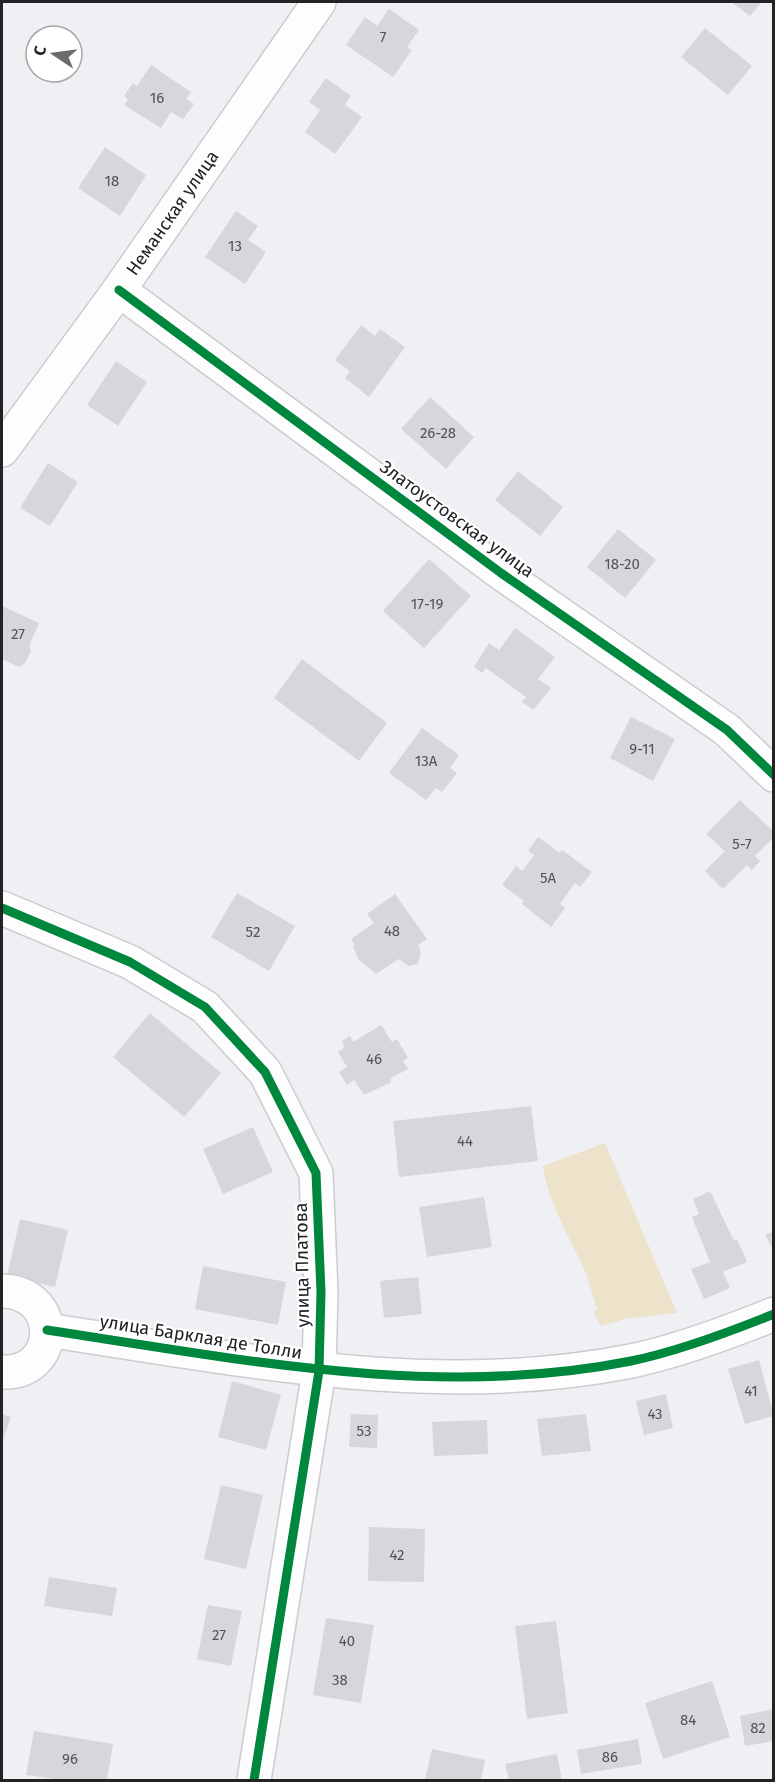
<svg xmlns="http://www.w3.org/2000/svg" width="775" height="1782" font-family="'Fira Sans',sans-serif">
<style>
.green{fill:#ede2ca}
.building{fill:#d6d7da}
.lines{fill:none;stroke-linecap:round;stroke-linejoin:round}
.minor-casing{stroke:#cbcccf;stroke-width:36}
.minor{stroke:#fdfdfd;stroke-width:33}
.cycleway-casing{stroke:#fff;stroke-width:13}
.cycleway{stroke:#00873e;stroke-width:9}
.labels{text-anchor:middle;stroke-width:4.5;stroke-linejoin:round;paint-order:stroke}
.number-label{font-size:15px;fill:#525356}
.street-label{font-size:18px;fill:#232326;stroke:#fff}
</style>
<rect width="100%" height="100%" fill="#eff0f4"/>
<!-- green -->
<path class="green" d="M605,1143l72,170 -52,6 -24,7 -8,-14 4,-3c-4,-12 -7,-24 -11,-36 -16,-36 -37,-67 -43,-107z"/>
<!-- building -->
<g class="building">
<path d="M731,2h31l-12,14z"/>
<path d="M389,9l30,21 -12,17 5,3 -19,27 -47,-32 19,-28 12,9z"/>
<path d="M705,28l47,38 -24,29 -47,-38z"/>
<path d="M151,65l40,27 -5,7 8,5 -11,15 -12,-7 -10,16 -37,-23 4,-6 -4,-3 9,-13 4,3z"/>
<path d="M326,78l25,18 -6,9 17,12 -27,37 -30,-22 15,-22 -11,-8z"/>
<path d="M105,147l41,28 -26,41 -42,-28z"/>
<path d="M236,211l22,15 -10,14 18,12 -21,32 -40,-27z"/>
<path d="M361,325l14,11 5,-7 25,18 -36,50 -24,-19 5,-7 -15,-11z"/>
<path d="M116,361l31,21 -29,44 -31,-21z"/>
<path d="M430,397l44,40 -28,32 -45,-40z"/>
<path d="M48,463l30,19 -28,44 -30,-18z"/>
<path d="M518,471l45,36 -23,29 -45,-36z"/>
<path d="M618,529l38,31 -31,38 -38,-31z"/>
<path d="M429,559l42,37 -47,52 -41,-37z"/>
<path d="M2,606l37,17 -10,23 2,5 -6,12 -6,4 -17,-8z"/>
<path d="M515,628l40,29 -17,22 13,9 -18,22 -11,-8 4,-5 -40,-29 -4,5 -8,-6 15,-24 10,7z"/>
<path d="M302,659l85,64 -28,38 -85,-63z"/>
<path d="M631,717l44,22 -22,42 -43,-23z"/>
<path d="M422,728l37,27 -9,13 7,5 -15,19 -6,-4 -10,12 -37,-27z"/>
<path d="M740,800l34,32v5l-19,19 5,5 -8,9 -5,-5 -24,24 -18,-18 20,-20 -19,-17z"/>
<path d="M538,837l22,16 2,-3 30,22 -12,15 -5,-4 -15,21 5,4 -14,19 -29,-23 2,-3 -22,-16 14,-19 6,5 12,-16 -6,-4z"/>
<path d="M237,893l58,33 -26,45 -58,-34z"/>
<path d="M395,894l32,45 -9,6 3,7 -3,12 -10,2 -9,-7 -23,15 -18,-15 -5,-13 2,-1 -4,-6 23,-16 -7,-9z"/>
<path d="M150,1013l71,60 -37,44 -71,-60z"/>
<path d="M381,1025l11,17 5,-3 11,19 -5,3 5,8 -17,9 -1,5 -26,12 -10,-15 -7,5 -8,-13 8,-5 -9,-15 7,-5 -3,-6 8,-5 3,6z"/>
<path d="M531,1106l7,55 -139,16 -6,-56z"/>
<path d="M253,1127l20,45 -50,22 -20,-45z"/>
<path d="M710,1191l24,50 3,-2 10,23 -24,10 7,16 -26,11 -13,-30 19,-7 -18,-45 7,-3 -6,-15z"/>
<path d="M484,1197l8,50 -65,10 -8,-50z"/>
<path d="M20,1219l48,11 -13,57 -48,-11z"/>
<path d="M774,1231v20l-9,-16z"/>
<path d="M203,1266l83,16 -8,43 -83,-16z"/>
<path d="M418,1277l4,37 -38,4 -4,-37z"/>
<path d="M759,1360l15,56 -29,8 -17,-55z"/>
<path d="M232,1381l49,14 -15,55 -48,-13z"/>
<path d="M666,1394l7,34 -29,7 -8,-34z"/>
<path d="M2,1414l9,3 -9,26z"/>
<path d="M351,1414l27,1 -1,33 -28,-1z"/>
<path d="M586,1414l5,37 -49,5 -5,-37z"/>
<path d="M487,1420l1,34 -54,2 -2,-34z"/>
<path d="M221,1485l42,10 -17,74 -42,-10z"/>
<path d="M369,1527l56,2 -1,53 -56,-1z"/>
<path d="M49,1577l68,11 -5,28 -68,-10z"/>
<path d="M208,1605l34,6 -11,55 -34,-7z"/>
<path d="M326,1618l48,7 -13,78 -48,-8z"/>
<path d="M556,1621l12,92 -41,6 -12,-93z"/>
<path d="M712,1681l18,56 -67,22 -18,-56z"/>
<path d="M774,1709v32l-29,5 -5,-30z"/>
<path d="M34,1731l79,13 -6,36h-44l-37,-5z"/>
<path d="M638,1739l4,25 -61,10 -4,-24z"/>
<path d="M432,1749l53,11 -4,20h-56z"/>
<path d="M557,1754l5,26h-53l-4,-16z"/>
</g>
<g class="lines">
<!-- minor casing -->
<g class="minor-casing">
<g id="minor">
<path d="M119,290l382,283 226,157 47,45"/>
<path id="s1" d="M2,450l117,-160 200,-288"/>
<path d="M2,908l128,54 75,45 60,65 51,101 5,119 -2,79 -65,409"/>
<path d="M2,1291c61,1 58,84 0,81"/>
<path d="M47,1330c192,29 390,70 584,31 44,-9 101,-30 143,-47"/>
</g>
</g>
<!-- minor -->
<use href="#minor" class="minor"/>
<!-- cycleway casing -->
<g class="cycleway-casing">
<g id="cycleway">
<path d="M119,290l382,283 226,157 47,45"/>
<path d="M2,908l128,54 75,45 60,65 51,101 5,119 -2,79 -65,409"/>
<path d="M47,1330c192,29 390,70 584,31 44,-9 101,-30 143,-47"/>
</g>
</g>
<!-- cycleway -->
<use href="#cycleway" class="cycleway"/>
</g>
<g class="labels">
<!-- number labels -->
<g class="number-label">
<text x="383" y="42">7</text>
<text x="157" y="103">16</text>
<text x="112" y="186">18</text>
<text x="235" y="251">13</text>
<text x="438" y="438">26-28</text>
<text x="622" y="569">18-20</text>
<text x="427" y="609">17-19</text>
<text x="18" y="639">27</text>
<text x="642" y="754">9-11</text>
<text x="426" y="766">13А</text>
<text x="742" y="849">5-7</text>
<text x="548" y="883">5А</text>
<text x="392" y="936">48</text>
<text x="253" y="937">52</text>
<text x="374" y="1064">46</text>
<text x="465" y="1146">44</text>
<text x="751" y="1396">41</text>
<text x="655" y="1419">43</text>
<text x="364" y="1436">53</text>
<text x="397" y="1560">42</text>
<text x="219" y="1640">27</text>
<text x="347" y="1646">40</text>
<text x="340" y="1685">38</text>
<text x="688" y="1725">84</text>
<text x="758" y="1733">82</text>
<text x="610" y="1762">86</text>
<text x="70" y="1764">96</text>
</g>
<!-- street labels -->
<g class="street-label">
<text dy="6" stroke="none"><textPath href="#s1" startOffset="292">Неманская улица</textPath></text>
<text transform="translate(457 519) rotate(36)" y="6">Златоустовская улица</text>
<text transform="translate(302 1265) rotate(-91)" y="6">улица Платова</text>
<text transform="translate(201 1337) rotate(9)" y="6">улица Барклая де Толли</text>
</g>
</g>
<!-- border -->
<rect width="775" height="1782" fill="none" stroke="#232326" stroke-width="6"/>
<!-- north arrow -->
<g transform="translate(54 54) rotate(283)"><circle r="28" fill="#ffffff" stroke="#a7a7a8" stroke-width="1.5"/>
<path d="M0-4.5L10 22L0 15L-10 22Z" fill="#6a6b6e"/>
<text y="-9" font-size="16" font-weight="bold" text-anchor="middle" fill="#232326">С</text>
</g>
</svg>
